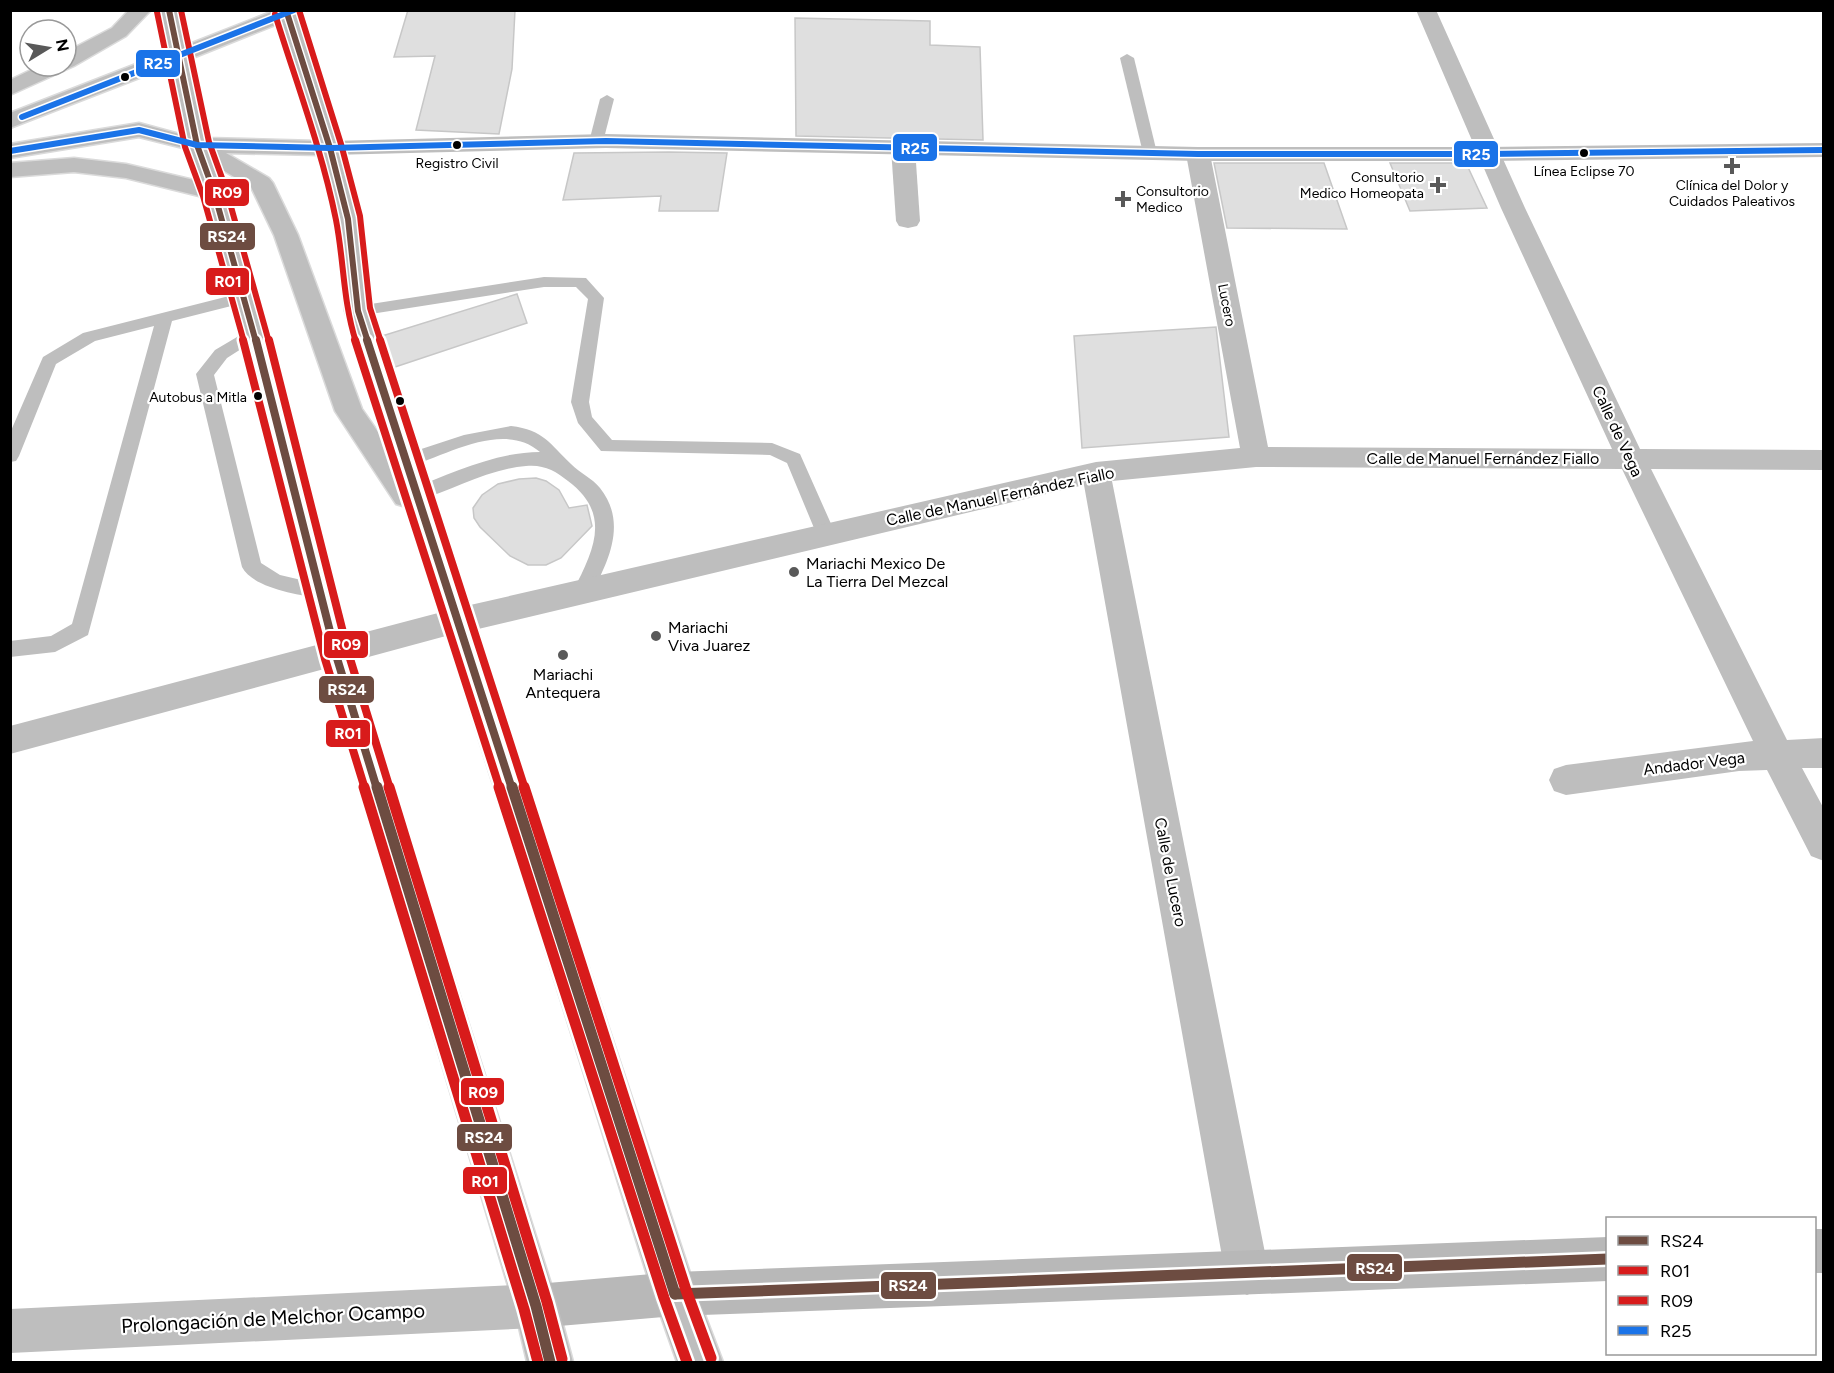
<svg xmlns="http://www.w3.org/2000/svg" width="1834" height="1373" font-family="Figtree,sans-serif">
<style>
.building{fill:#dfdfdf;stroke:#c7c7c7;stroke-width:1.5}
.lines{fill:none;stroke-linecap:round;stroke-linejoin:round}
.primary-casing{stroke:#dbdbdb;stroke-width:3}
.service{fill:#bebebe;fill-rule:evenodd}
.minor{fill:#bebebe;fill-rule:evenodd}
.tertiary{fill:#bebebe;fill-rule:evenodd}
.secondary{fill:#b8b8b8;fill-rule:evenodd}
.primary{fill:#bebebe;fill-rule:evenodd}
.bus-1-far2-casing{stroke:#fff;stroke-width:9}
.bus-1-far1-casing{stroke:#fff;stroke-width:13}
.bus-1-casing{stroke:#fff;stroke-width:16}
.bus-2-far2-casing{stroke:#fff;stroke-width:9}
.bus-2-far1-casing{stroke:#fff;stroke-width:13}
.bus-2-casing{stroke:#fff;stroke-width:16}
.bus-3-far2-casing{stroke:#fff;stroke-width:9}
.bus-3-far1-casing{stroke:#fff;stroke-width:13}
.bus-3-casing{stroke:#fff;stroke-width:16}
.bus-4-casing{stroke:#fff;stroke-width:9}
.bus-1-far2{stroke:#6d4c41;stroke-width:6}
.bus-1-far1{stroke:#6d4c41;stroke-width:8}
.bus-1{stroke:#6d4c41;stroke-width:11}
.bus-2-far2{stroke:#d81b1b;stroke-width:6}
.bus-2-far1{stroke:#d81b1b;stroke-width:8}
.bus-2{stroke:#d81b1b;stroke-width:11}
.bus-3-far2{stroke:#d81b1b;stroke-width:6}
.bus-3-far1{stroke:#d81b1b;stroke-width:8}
.bus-3{stroke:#d81b1b;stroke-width:11}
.bus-4{stroke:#1a73e8;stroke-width:6}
.bus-dot{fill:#000;stroke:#fff;stroke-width:2}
.poi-dot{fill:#595959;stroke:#fff;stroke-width:2}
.labels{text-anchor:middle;stroke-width:4.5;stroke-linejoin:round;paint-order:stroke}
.bus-label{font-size:14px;fill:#000;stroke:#fff}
.far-poi-label{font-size:14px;fill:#000;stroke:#fff;text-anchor:end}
.far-street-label{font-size:14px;fill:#000;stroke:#fff}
.street-label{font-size:16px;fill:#000;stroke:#fff}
.poi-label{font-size:16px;fill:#000;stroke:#fff;text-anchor:start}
.near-street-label{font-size:20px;fill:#000;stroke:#fff}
.line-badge{stroke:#fff;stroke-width:2}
.badge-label{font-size:16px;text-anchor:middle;font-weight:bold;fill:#fff}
</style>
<rect width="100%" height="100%" fill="#fff"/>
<!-- building -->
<g class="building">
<path d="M408,10h107l-3,59 -13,65 -83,-4 19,-74 -41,1z"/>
<path d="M795,18l135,3v24l50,2 3,93 -187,-4z"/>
<path d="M669,152l58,1 -9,58h-59l2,-15 -98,4 11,-47z"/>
<path d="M1214,163h110l23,66 -120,-1z"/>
<path d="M1390,163h76l21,45 -77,3z"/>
<path d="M517,294l10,29 -135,45 -10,-32z"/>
<path d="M1216,327l13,110 -147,11 -8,-112z"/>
<path d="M536,478l10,3 13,9 10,18 18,-3 5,21 -31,32 -15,7h-18l-18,-9 -30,-29 -6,-9 -1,-10 9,-13 16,-11 21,-5z"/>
</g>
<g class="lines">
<!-- primary casing -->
<g class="primary-casing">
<g id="primary">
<path d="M129,10h22l-25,26 -52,30 -64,29v-15l29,-14h27v-14l46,-24z"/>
<path d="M159,10h20l8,35 89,-35h21l1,3 44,135 18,71 11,92 326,983 26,68h-46l-24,-68 -247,-787 -10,-3 -61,-93 -61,-176 -23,-48 -35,-21 42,131 94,358 206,651 15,56h-46l-13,-56 -194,-651 -88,-358 -29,-100 -77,-19 -52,-6 -64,5v-14l64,-5 52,6 72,17 -11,-32 -48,-12 -129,21v-14l129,-21 44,12 -13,-69 -160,62v-15l157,-61zM280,23l36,118 -109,-3 -17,-79zM226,153l94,2 16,64 9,92 42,134 -25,-36 -64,-174 -25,-52 -4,-5z"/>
</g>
</g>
<!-- service -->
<g class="service">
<path d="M1127,54l7,4 23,95 -2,3 -5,1 -7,-4 -23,-95z"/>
<path d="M607,95l7,4 -11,43 -2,3h-10l-2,-3 11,-43z"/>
<path d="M544,277l42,1 18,20 -15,104 3,15 20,23 160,3 28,11 36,81 -3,5 -7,2 -7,-2 -32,-77 -17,-8 -169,-4 -23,-28 -7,-21 17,-103 -12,-12h-32l-186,29 -6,-1 -2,-4 2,-4 6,-1z"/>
<path d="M245,292l6,1 2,4 -2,4 -79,20 -84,314 -33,17 -45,5v-16l41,-5 21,-12 82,-298 -59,15 -39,23 -37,92 -3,5 -6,1v-29l33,-76 40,-24z"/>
<path d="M254,327l6,2 2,4 -2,4 -33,21 -13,17 47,188 19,12 47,11 3,5 -3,5 -7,3c-22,-5 -66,-10 -78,-32l-46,-193 19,-24z"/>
<path d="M511,426c33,4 39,18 60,38 9,9 21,14 29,24 28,35 8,75 -10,108l-7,3 -7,-3 -3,-5c21,-41 39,-77 -5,-110 -12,-10 -25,-17 -42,-15 -38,3 -73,24 -109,35l-7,-2 -2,-5 2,-5c41,-15 85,-37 130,-37 -37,-32 -95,4 -134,16l-6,-2 -3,-5 3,-5 64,-21z"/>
</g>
<!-- minor -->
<g class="minor">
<path d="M1416,10h20l89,198 115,241 184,1v20l-173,-1 136,271 37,-2v30h-22l22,41v52l-13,-5 -44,-86 -28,1 -173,24 -12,-4 -5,-11 5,-11 12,-4 187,-24 -131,-272 -366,-2 -144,14 157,792 -7,15 -15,7 -15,-7 -7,-15 -141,-788 -627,149 -11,-4 -5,-9 5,-9 11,-4 639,-146 144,-14 -54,-294 4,-5 8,-2 8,2 4,5 58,293 344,2 -111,-241z"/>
<path d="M903,141l8,2 4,5 5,73 -3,5 -9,2 -9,-2 -3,-5 -5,-73 4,-5z"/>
<path d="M536,1284l16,6 6,16 -6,16 -16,6 -526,25v-44z"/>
</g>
<!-- tertiary -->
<g class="tertiary">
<path d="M606,134l592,13h289l337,-4v14l-337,4h-289l-592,-13 -276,7 -8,-2 -4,-5 4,-5 8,-2z"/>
<path d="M457,608l11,4 5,9 -5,9 -458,124v-28z"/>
</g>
<!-- secondary -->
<g class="secondary">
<rect x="1814" y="1229" width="10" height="44"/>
<path d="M1608,1237v44l-933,35 -139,12 -16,-6 -6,-16 6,-16 16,-6 139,-12z"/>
</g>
<!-- primary -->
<use href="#primary" class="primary"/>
<!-- bus-1-far2 casing -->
<g class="bus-1-far2-casing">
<g id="bus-1-far2">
<path d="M169,10l28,135 17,47 42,150"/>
<path d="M286,10l44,138 18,71 10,92 10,31"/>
</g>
</g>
<!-- bus-1-far1 casing -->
<g class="bus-1-far1-casing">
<g id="bus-1-far1">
<path d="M256,340l80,315 41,134"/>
<path d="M367,340l145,449"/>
</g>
</g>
<!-- bus-1 casing -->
<g class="bus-1-casing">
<g id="bus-1">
<path d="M377,787l159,519 14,56"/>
<path d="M512,787l163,507"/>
<path d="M675,1294l933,-35"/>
</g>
</g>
<!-- bus-2-far2 casing -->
<g class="bus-2-far2-casing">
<g id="bus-2-far2">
<path d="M157,12l28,135 18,49 41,146"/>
<path d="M275,14c21,68 47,136 61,206 8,41 7,82 20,122"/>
</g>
</g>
<!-- bus-2-far1 casing -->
<g class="bus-2-far1-casing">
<g id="bus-2-far1">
<path d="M243,340l82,319 40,130"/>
<path d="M355,340l145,449"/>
</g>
</g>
<!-- bus-2 casing -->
<g class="bus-2-casing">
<g id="bus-2">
<path d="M364,787l160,522 14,53"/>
<path d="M499,787l165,511 23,64"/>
</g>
</g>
<!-- bus-3-far2 casing -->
<g class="bus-3-far2-casing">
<g id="bus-3-far2">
<path d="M181,10l28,132 17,47 43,153"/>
<path d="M299,10l42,134 19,72 10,92 11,34"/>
</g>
</g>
<!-- bus-3-far1 casing -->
<g class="bus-3-far1-casing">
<g id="bus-3-far1">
<path d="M269,340l79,312 42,137"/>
<path d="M380,340l145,449"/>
</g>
</g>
<!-- bus-3 casing -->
<g class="bus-3-casing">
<g id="bus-3">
<path d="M389,787l158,515 15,57"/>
<path d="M524,787l162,503 25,68"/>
</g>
</g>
<!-- bus-4 casing -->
<g class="bus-4-casing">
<g id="bus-4">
<path d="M22,117l272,-107"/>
<path d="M10,151l129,-21 58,15 133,3 276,-7 592,13h289l337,-4"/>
</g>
</g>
<!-- bus-1-far2 -->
<use href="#bus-1-far2" class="bus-1-far2"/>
<!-- bus-1-far1 -->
<use href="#bus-1-far1" class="bus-1-far1"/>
<!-- bus-1 -->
<use href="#bus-1" class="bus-1"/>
<!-- bus-2-far2 -->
<use href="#bus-2-far2" class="bus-2-far2"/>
<!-- bus-2-far1 -->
<use href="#bus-2-far1" class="bus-2-far1"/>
<!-- bus-2 -->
<use href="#bus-2" class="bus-2"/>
<!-- bus-3-far2 -->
<use href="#bus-3-far2" class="bus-3-far2"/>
<!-- bus-3-far1 -->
<use href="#bus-3-far1" class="bus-3-far1"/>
<!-- bus-3 -->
<use href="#bus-3" class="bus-3"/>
<!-- bus-4 -->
<use href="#bus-4" class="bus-4"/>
</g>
<!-- markers -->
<g class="bus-dot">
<circle cx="125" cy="77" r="5"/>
<circle cx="457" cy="145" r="5"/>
<circle cx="1584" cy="153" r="5"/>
<circle cx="258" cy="396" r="5"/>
<circle cx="400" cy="401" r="5"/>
</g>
<g class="poi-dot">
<path d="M1729 157h6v6h6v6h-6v6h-6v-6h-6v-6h6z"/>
<path d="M1435 176h6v6h6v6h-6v6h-6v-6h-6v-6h6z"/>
<path d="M1120 190h6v6h6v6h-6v6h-6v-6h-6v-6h6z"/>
<circle cx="794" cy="572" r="6"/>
<circle cx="656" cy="636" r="6"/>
<circle cx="563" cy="655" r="6"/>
</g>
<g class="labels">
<!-- bus labels -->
<g class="bus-label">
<text x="457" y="168">Registro Civil</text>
<text x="1584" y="176">Línea Eclipse 70</text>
<text x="247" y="402" text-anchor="end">Autobus a Mitla</text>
</g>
<!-- far-poi labels -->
<g class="far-poi-label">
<text x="1424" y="182">Consultorio<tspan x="1424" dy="16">Medico Homeopata</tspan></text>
<text x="1732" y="190" text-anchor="middle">Clínica del Dolor y<tspan x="1732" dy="16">Cuidados Paleativos</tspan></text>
<text x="1136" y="196" text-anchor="start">Consultorio<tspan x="1136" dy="16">Medico</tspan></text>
</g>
<!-- far-street labels -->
<g class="far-street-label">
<text transform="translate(1227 305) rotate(79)" y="5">Lucero</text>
</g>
<!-- street labels -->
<g class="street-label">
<text transform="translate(1618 431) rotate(65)" y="6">Calle de Vega</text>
<text x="1483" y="464">Calle de Manuel Fernández Fiallo</text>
<text transform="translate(1000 496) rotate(-12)" y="6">Calle de Manuel Fernández Fiallo</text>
<text transform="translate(1694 763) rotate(-7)" y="6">Andador Vega</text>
<text transform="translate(1171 872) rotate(79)" y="6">Calle de Lucero</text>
</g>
<!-- poi labels -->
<g class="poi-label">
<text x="806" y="569">Mariachi Mexico De<tspan x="806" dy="18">La Tierra Del Mezcal</tspan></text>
<text x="668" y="633">Mariachi<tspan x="668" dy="18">Viva Juarez</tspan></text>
<text x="563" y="680" text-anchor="middle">Mariachi<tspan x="563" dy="18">Antequera</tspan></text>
</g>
<!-- near-street labels -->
<g class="near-street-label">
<text transform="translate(273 1318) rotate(-3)" y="7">Prolongación de Melchor Ocampo</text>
</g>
</g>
<g class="line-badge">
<rect x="135" y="49" width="46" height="29" rx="6" fill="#1a73e8"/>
<rect x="892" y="133" width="46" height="29" rx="6" fill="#1a73e8"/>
<rect x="1453" y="140" width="46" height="28" rx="6" fill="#1a73e8"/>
<rect x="204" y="178" width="46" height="29" rx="6" fill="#d81b1b"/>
<rect x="199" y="222" width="57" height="29" rx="6" fill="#6d4c41"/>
<rect x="205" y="267" width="45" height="29" rx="6" fill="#d81b1b"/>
<rect x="323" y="630" width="46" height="29" rx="6" fill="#d81b1b"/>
<rect x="318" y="675" width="57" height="29" rx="6" fill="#6d4c41"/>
<rect x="325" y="719" width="46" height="29" rx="6" fill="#d81b1b"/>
<rect x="460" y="1077" width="45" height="29" rx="6" fill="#d81b1b"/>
<rect x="456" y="1123" width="57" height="29" rx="6" fill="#6d4c41"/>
<rect x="462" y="1166" width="46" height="29" rx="6" fill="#d81b1b"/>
<rect x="1346" y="1253" width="57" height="29" rx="6" fill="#6d4c41"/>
<rect x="880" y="1271" width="57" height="29" rx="6" fill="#6d4c41"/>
</g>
<g class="badge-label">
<text x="158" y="69">R25</text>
<text x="915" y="154">R25</text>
<text x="1476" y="160">R25</text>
<text x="227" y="198">R09</text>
<text x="227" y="242">RS24</text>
<text x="228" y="287">R01</text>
<text x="346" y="650">R09</text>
<text x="347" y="695">RS24</text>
<text x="348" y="739">R01</text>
<text x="483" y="1098">R09</text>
<text x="484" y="1143">RS24</text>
<text x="485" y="1187">R01</text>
<text x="1375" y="1274">RS24</text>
<text x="908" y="1291">RS24</text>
</g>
<!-- border -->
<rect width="1834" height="1373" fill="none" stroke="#000000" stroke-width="24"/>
<!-- legend -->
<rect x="1606" y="1217" width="210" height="138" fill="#ffffff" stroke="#999999" stroke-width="1.5"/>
<rect x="1618" y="1236" width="30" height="9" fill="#6d4c41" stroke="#999999" stroke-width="1.5"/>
<text x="1660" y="1247" font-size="18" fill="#000000">RS24</text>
<rect x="1618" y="1266" width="30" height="9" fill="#d81b1b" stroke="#999999" stroke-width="1.5"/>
<text x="1660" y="1277" font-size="18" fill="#000000">R01</text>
<rect x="1618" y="1296" width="30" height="9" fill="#d81b1b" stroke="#999999" stroke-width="1.5"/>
<text x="1660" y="1307" font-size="18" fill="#000000">R09</text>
<rect x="1618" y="1326" width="30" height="9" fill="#1a73e8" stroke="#999999" stroke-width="1.5"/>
<text x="1660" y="1337" font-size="18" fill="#000000">R25</text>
<!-- north arrow -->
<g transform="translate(48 48) rotate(79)"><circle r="28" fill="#ffffff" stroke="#999999" stroke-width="1.5"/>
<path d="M0-4.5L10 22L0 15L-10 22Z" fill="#595959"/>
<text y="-9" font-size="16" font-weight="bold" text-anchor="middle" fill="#000000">N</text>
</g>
</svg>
